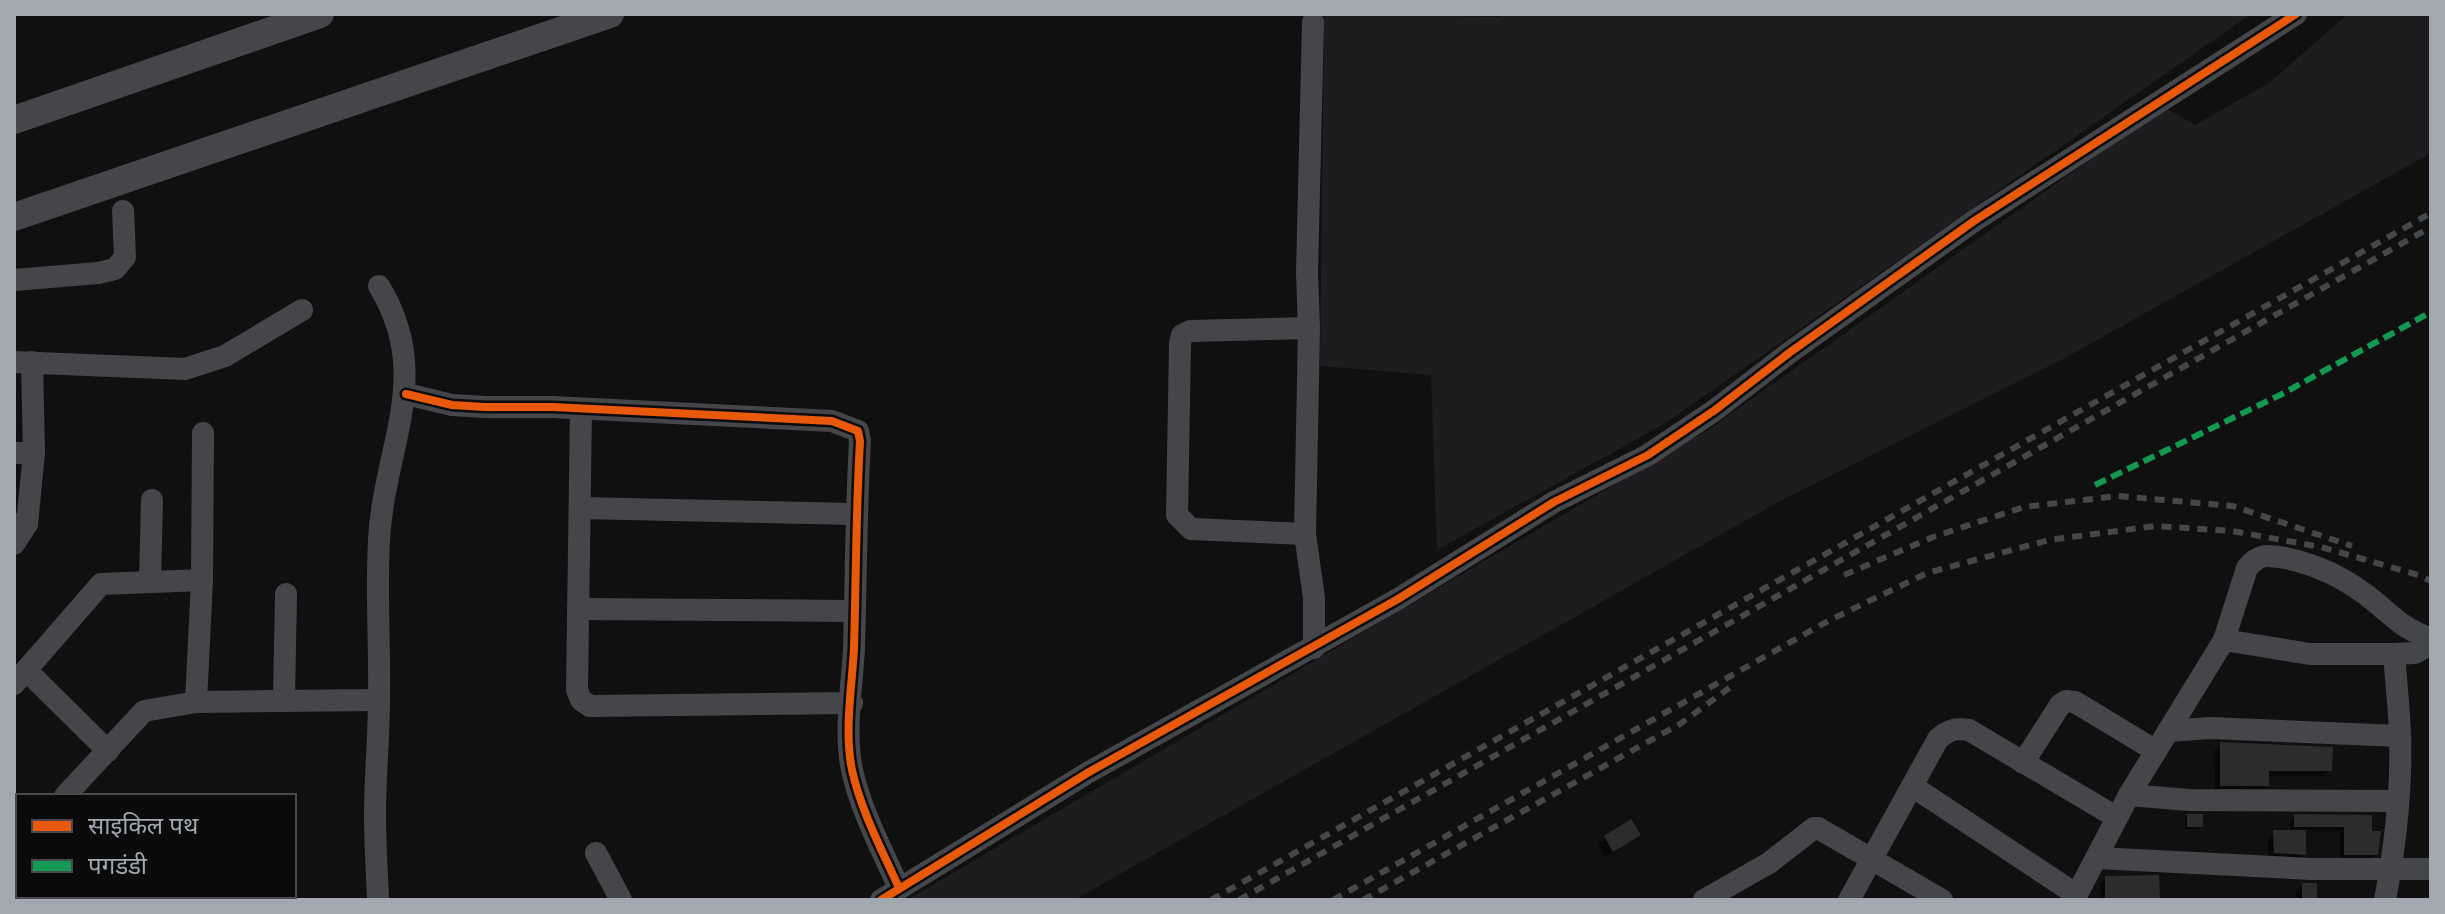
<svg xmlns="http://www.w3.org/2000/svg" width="2445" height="914" font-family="'Nunito Sans','Noto Sans Devanagari',sans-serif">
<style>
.built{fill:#1d1d1f}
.shadow{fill:#0007}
.building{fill:#2c2c2d}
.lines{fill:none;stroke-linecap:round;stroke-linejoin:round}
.minor{stroke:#444649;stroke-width:22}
.tertiary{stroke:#444649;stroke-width:28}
.rail{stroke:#464749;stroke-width:6;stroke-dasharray:10 8;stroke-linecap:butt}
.quiet{stroke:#139951;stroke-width:6;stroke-dasharray:12 6;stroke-linecap:butt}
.cycleway-casing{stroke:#0b0b0c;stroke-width:13}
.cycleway{stroke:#e8590c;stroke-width:8}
</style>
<rect width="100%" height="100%" fill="#101011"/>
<!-- built -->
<g class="built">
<path d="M1324,14l177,3 1,-3h749l-587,410 -227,126 -6,-175 -111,-9z"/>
<path d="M2348,14h83v139l-366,205 -285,143 -706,399h-167l804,-472 453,-321 31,18 74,-42z"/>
</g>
<!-- shadow -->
<g class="shadow">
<path d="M2221,744l109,26 -6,6h-57v10l-6,6h-46l-1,-41z"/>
<path d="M2188,816l13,10 -2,3h-14v-10z"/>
<path d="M2295,816l75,1v16l6,21 -5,5h-31v-28h-36v23l-6,7 -30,-2v-20l6,-7h16v-10z"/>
<path d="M1630,822l8,12 -32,23 -8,-13z"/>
<path d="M2106,878l52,22h-57l-1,-17z"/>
<path d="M2303,885l12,15h-19v-9z"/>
</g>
<!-- building -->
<g class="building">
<path d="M2220,742l113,5 -1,24h-63v15h-49z"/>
<rect x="2187" y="814" width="16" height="13"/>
<path d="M2294,814l78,1v16h9l-3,24h-34v-28h-50z"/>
<path d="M1631,819l10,16 -28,17 -9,-16z"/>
<path d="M2273,830h33v25l-32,-2z"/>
<path d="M2159,875l1,25h-55v-24z"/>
<rect x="2302" y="883" width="15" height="17"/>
</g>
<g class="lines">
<!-- minor -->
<g class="minor">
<path d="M1313,22l-6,251 2,55 -4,206 9,64v50"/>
<path d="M14,280l84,-7 17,-4 10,-12 -2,-46"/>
<path d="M14,362l171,7 40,-13 77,-46"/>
<path d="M406,394l46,11 33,2h68l279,14 26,10 2,10c-4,69 -4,138 -6,207 -2,39 -10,83 -2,122 9,41 30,80 47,118"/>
<path d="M581,409l-4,281 4,10 9,6 262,-3"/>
<path d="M14,453h20"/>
<path d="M580,508l275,6"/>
<path d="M14,524h13l-13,20"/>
<path d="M27,524l7,-71 -2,-91"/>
<path d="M1305,534l-114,-5 -14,-14 3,-172 2,-8 8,-4 119,-3"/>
<path d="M150,582l2,-82"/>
<path d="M578,609l277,2"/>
<path d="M2224,640l86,14h84c2,27 5,53 6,80 2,55 -5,113 -15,166"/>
<path d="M2394,654l21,-1 16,-9"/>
<path d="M27,671l81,80"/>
<path d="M14,684l87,-100 101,-4"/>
<path d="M284,701l2,-107"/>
<path d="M196,702l6,-122 1,-147"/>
<path d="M2168,731l42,-3 190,8"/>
<path d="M2023,763l37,-58 6,-4 9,1 81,49"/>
<path d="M1912,786l165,109"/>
<path d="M2129,795l60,5 208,1"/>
<path d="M65,796l79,-85 52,-9 183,-2"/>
<path d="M14,839l4,3"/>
<path d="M596,853l25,47"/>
<path d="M2097,858l214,11h120"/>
<path d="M14,888l4,-4"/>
<path d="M81,896l5,4"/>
<path d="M213,896l5,4"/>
<path d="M378,900c-1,-28 -3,-57 -3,-85 0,-39 4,-78 4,-116 1,-53 -3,-106 0,-159 5,-94 55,-164 0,-254"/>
<path d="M881,900l208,-128 309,-173 156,-97 94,-47 67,-45 74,-57 185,-132 322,-207"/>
<path d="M1704,900l65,-37 45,-35h4l124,72"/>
<path d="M1849,900l89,-161c10,-9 17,-11 31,-9l147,87"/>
<path d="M2074,900l55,-105 95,-155 23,-72c12,-15 21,-13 38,-10 29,6 56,18 80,36 22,16 38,37 66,44"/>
</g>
<!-- tertiary -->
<g class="tertiary">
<path d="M14,120l306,-106"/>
<path d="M14,217l596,-203"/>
</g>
<!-- rail -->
<g class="rail">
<path d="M1844,575l89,-38 91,-30 94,-11 115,10 119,40"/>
<path d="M1211,900l1220,-687"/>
<path d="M1239,900l1185,-669"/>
<path d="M1333,900l495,-279 99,-48 122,-33 106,-14 77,5 89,16 97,28 13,6"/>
<path d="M1363,900l317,-176 52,-38"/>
</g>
<!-- quiet -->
<path class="quiet" d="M2095,485l187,-91 149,-82"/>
<!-- cycleway casing -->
<g class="cycleway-casing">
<g id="cycleway">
<path d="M406,394l46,11 33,2h68l279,14 26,10 2,10c-4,69 -4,138 -6,207 -2,39 -10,83 -2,122 9,41 30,80 47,118"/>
<path d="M881,900l208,-128 309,-173 156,-97 94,-47 67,-45 74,-57 185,-132 322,-207"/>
</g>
</g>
<!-- cycleway -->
<use href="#cycleway" class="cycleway"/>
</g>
<!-- border -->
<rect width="2445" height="914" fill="none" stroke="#a2a8b0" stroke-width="32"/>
<!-- legend -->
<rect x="16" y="794" width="280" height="104" fill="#0b0b0c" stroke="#474a4e" stroke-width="2"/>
<rect x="32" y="820" width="40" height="12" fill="#e8590c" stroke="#474a4e" stroke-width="2"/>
<text x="88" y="834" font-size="24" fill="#a2a8b0">साइकिल पथ</text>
<rect x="32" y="860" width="40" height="12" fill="#139951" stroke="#474a4e" stroke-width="2"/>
<text x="88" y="874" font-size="24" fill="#a2a8b0">पगडंडी</text>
</svg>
